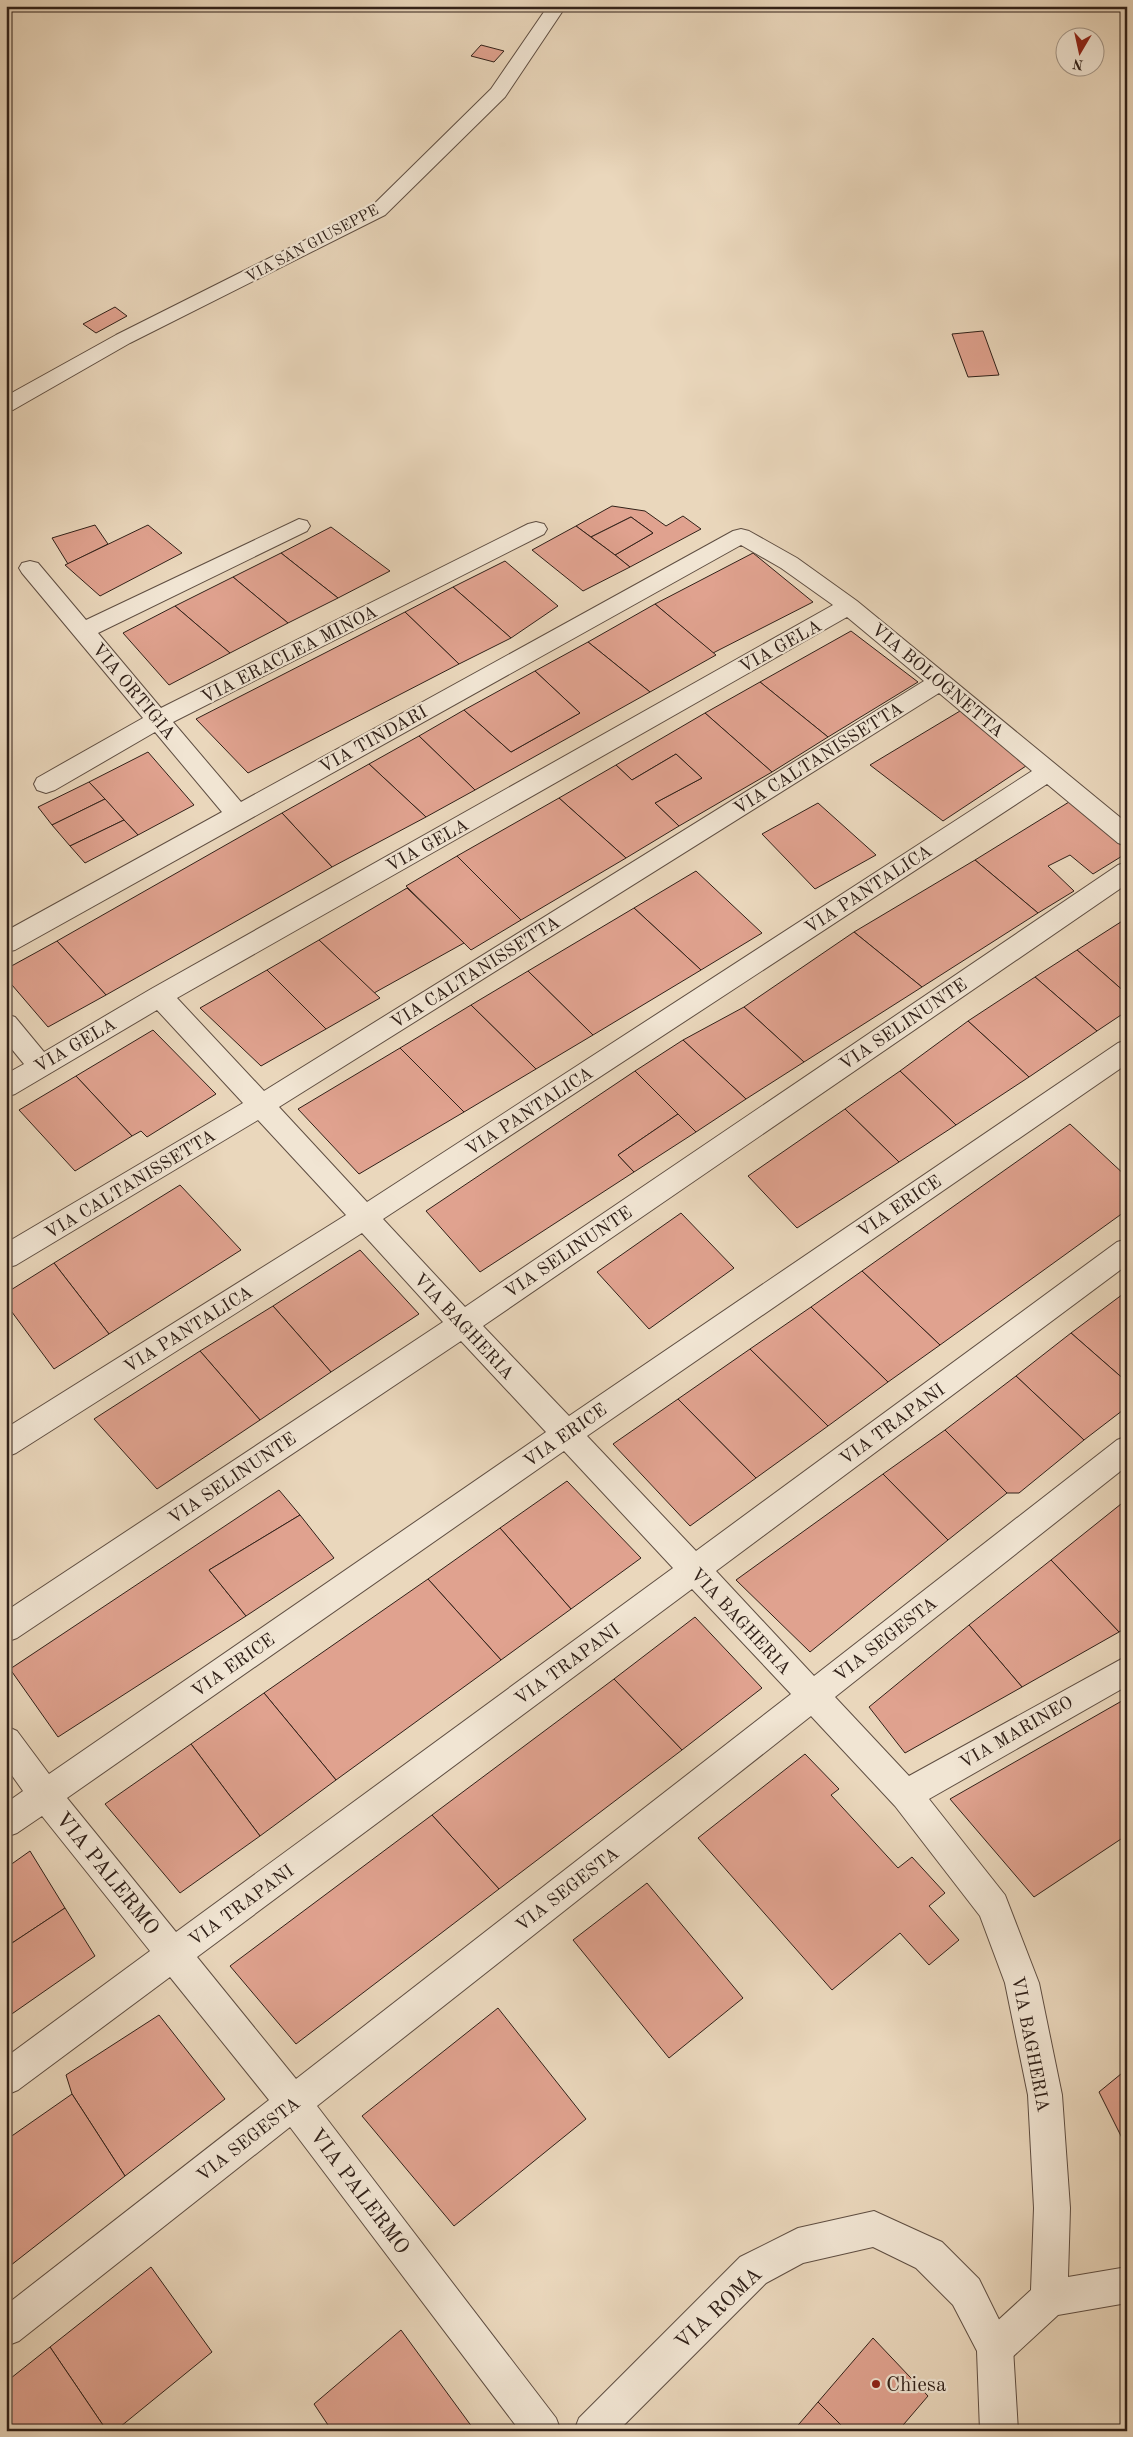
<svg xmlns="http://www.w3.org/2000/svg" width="1133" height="2437" font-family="'Old Standard TT',serif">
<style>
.building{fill:#e0a28f;stroke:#312119}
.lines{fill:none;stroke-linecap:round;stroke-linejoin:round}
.minor-casing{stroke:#5f4e42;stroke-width:2}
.tertiary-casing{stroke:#5f4e42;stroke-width:2}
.minor{fill:#f1e5d3;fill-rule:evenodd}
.tertiary{fill:#f1e5d3;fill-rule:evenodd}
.poi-dot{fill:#8f2418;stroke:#f1e5d3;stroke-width:2}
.labels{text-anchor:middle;stroke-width:4.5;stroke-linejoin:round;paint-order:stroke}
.far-street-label{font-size:15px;fill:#312119;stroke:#f1e5d3}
.street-label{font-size:18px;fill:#312119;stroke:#f1e5d3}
.near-street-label{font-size:21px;fill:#312119;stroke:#f1e5d3}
.near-poi-label{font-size:21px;fill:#312119;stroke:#f1e5d3;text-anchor:start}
</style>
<rect width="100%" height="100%" fill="#ead7bc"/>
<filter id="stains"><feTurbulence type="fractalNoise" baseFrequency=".004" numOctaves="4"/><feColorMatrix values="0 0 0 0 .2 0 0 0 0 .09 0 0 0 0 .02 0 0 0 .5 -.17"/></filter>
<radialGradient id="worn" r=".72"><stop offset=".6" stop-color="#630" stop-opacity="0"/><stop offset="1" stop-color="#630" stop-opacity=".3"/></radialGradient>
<!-- building -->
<g class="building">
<path d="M481,45l23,6 -10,11 -23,-6z"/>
<path d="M115,307l12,9 -31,17 -13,-9z"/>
<path d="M983,331l16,44 -31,2 -16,-43z"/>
<path d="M612,506l33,5 21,15 17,-10 18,13 -71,38 -15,-12 38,-22 -22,-16 -40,20 -15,-11z"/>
<path d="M631,517l22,16 -38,22 -24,-18z"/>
<path d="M95,525l13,19 -40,20 -16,-26z"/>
<path d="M148,525l34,28 -82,43 -35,-31z"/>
<path d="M576,526l39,29 15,12 -47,24 -51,-41z"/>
<path d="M331,527l59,44 -52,27 -57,-45z"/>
<path d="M281,553l57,45 -50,25 -55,-46z"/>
<path d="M753,553l60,49 -100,51 -58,-49z"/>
<path d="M505,561l53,45 -47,32 -58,-51z"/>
<path d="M233,577l55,46 -58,30 -55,-47z"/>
<path d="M453,587l58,51 -52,26 -54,-52z"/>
<path d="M655,604l61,51 -66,37 -62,-50z"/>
<path d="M175,606l55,47 -61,32 -46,-52z"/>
<path d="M405,612l54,52 -211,109 -52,-54z"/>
<path d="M851,631l67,51 -90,55 -68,-55z"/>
<path d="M588,642l62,50 -175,98 -56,-54 45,-26 47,42 69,-39 -45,-42z"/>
<path d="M535,671l45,42 -69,39 -47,-42z"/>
<path d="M760,682l68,55 -56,35 -67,-59z"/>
<path d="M960,711l66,55 -83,55 -73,-56z"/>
<path d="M705,713l67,59 -93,54 -24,-23 47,-25 -26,-24 -44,26 -16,-15z"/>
<path d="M419,736l56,54 -49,27 -57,-53z"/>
<path d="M148,752l46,53 -56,30 -49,-53z"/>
<path d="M676,754l26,24 -47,25 24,23 -53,32 -67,-60 57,-33 16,15z"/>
<path d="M369,764l57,53 -94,50 -50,-54z"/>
<path d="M89,782l16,17 -53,26 -14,-18z"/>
<path d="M559,798l67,60 -105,62 -64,-64z"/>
<path d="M105,799l19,21 -54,26 -18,-21z"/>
<path d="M1069,802l58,48v3l-34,21 -23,-19 -22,11 26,25 -36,22 -63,-53z"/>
<path d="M818,803l58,52 -61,34 -53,-55z"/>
<path d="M282,813l50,54 -226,128 -49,-54z"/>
<path d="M124,820l14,15 -53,28 -15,-17z"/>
<path d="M457,856l64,64 -50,30 -65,-64z"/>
<path d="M975,860l63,53 -116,74 -68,-55z"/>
<path d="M696,871l66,62 -61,37 -67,-62z"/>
<path d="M407,888l57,55 -90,50 -55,-53z"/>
<path d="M634,908l67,62 -108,65 -65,-64z"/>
<path d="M1127,918v76l-50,-44z"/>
<path d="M854,932l68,55 -118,75 -60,-55z"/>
<path d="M319,940l61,58 -54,31 -59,-59z"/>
<path d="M57,941l49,54 -58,32 -42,-49v-9z"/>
<path d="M1077,950l50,44v17l-30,20 -62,-54z"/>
<path d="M267,970l59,59 -65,37 -61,-58z"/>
<path d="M528,971l65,64 -57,34 -65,-64z"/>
<path d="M1035,977l62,54 -68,46 -61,-56z"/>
<path d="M471,1005l65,64 -72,43 -64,-64z"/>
<path d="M744,1007l60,55 -58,37 -63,-59z"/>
<path d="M968,1021l61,56 -73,48 -56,-54z"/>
<path d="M153,1030l63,64 -69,43 -6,-6 -9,5 -56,-60z"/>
<path d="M683,1040l63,59 -50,33 -61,-61z"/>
<path d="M400,1048l64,64 -105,62 -61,-65z"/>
<path d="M635,1071l43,43 -60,41 16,17 -154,100 -54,-61z"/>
<path d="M900,1071l56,54 -57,37 -54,-53z"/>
<path d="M76,1076l56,60 -57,35 -56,-61z"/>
<path d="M845,1109l54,53 -102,66 -49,-52z"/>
<path d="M678,1114l18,18 -62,40 -16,-17z"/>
<path d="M1070,1124l57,53v33l-187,135 -78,-74z"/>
<path d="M180,1185l61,65 -132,84 -55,-71z"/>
<path d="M681,1213l53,55 -85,61 -52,-57z"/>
<path d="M360,1250l59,64 -88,58 -58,-66z"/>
<path d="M54,1263l55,71 -55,35 -48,-65v-11z"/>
<path d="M862,1271l78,74 -52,37 -77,-75z"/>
<path d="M1127,1291v91l-56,-49z"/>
<path d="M273,1306l58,66 -71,48 -60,-69z"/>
<path d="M811,1307l77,75 -60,44 -78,-77z"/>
<path d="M1071,1333l56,49v25l-43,33 -68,-64z"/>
<path d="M750,1349l78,77 -72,52 -78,-79z"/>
<path d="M200,1351l60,69 -103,69 -63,-70z"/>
<path d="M1016,1376l68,64 -65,53h-12l-62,-63z"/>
<path d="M678,1399l78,79 -66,48 -77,-82z"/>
<path d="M945,1430l62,63 -59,47 -65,-66z"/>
<path d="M883,1474l65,66 -138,112 -74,-72z"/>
<path d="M567,1481l74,77 -70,51 -71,-81z"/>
<path d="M279,1490l21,25 -91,55 37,46 -188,121 -48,-68z"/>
<path d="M1121,1504l6,7v116l-8,5 -68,-72z"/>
<path d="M300,1515l34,43 -88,58 -37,-46z"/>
<path d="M500,1528l71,81 -70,51 -73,-81z"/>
<path d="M1051,1560l68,72 -97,55 -53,-62z"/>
<path d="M428,1579l73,81 -165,120 -72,-87z"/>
<path d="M695,1617l67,71 -80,62 -68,-71z"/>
<path d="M969,1625l53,62 -117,66 -36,-46z"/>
<path d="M614,1679l68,71 -183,139 -67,-74z"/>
<path d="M264,1693l72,87 -76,56 -69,-92z"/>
<path d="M1127,1698v137l-93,62 -84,-98z"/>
<path d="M191,1744l69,92 -80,57 -75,-89z"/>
<path d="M805,1754l34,35 -8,6 67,73 14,-11 33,36 -16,13 30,34 -30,25 -29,-32 -68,57 -134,-152z"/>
<path d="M432,1815l67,74 -203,155 -66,-78z"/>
<path d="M30,1851l35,57 -59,39v-79z"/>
<path d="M647,1883l96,115 -74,60 -96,-118z"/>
<path d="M65,1908l30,48 -89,62v-71z"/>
<path d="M498,2008l88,111 -132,107 -92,-110z"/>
<path d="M159,2015l66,84 -100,77 -53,-82 -6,-19z"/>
<path d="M1127,2069v79l-28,-56z"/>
<path d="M72,2094l53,82 -119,93v-129z"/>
<path d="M151,2267l61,85 -97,79h-8l-57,-84z"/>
<path d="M401,2330l74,101h-143l-18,-27z"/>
<path d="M873,2338l55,58 -30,35h-51l-29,-29z"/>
<path d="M50,2347l57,84h-101v-49z"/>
<path d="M818,2402l29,29h-54z"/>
</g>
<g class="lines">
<!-- minor casing -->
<g class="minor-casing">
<g id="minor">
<path d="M548,6h18l-61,91 -120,118 -255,128 -117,67 -7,1v-15l110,-61 255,-128 120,-118z"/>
<path d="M299,519l8,2 3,5 -3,5 -209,102 63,75 367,-184 8,-2 8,2 3,5 -3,5 -371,188 68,80 492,-271 8,-2 8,2 48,27 60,43 270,222v23l-9,-3 -71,-59 -664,435 82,88 653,-442 9,-3v22l-644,442 86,90 549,-373 9,-3v24l-540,372 109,115 421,-309 10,-3v26l-411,306 98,105 303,-236 10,-4v30l-292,231 74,79 218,-120v30l-198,113 76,96 34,88 23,112 8,113 -2,69 59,-10v36l-69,12 -50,46 -13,5 -13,-5 -5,-13 5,-13 49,-45 3,-82 -6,-113 -23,-112 -25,-67 -85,-110 -84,-90 -494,390 239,312 5,13h-41l-230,-304 -271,214 -13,5v-41l263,-205 -99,-123 -152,113 -12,5v-38l144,-106 -108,-135 -25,17 -11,4v-34l17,-12 -17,-24v-41l11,5 32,43 497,-342 -85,-91 -444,297 -11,4v-31l437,-289 -81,-89 -346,220 -10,4v-29l340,-213 -88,-95 -242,145 -10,3v-25l237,-140 -86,-93 -142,84 -9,3v-23l18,-10 -18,-22v-28l9,3 29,35 107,-63 682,-384 -52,-37 -40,-23 -726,405 -9,2v-21l216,-119 -67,-80 -100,58 -9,3 -9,-3 -3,-6 3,-6 106,-60 -121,-145 -3,-5 3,-5 8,-2 8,2 48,57zM847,617l77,64 -660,410 -87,-93zM939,693l93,78 -665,431 -88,-95zM564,1451l109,117 -497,364 -109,-134zM692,1589l99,105 -495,385 -99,-122z"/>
</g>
</g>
<!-- tertiary casing -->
<g class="tertiary-casing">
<path id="tertiary" d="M874,2211l68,31 37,37 34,69 5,83h-38l-3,-80 -24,-46 -37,-37 -43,-21 -70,16 -37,20 -148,148h-44l5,-13 161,-161 58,-29z"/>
</g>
<!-- minor -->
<use href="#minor" class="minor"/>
<!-- tertiary -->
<use href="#tertiary" class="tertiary"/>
</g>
<!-- markers -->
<circle class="poi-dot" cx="876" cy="2384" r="5"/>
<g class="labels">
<!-- far-street labels -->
<g class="far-street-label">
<text transform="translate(312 243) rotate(-28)" y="5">VIA SAN GIUSEPPE</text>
</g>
<!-- street labels -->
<g class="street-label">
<text transform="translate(780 646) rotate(-29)" y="6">VIA GELA</text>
<text transform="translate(289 654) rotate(-27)" y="6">VIA ERACLEA MINOA</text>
<text transform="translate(938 680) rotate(40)" y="6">VIA BOLOGNETTA</text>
<text transform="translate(134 691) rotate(50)" y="6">VIA ORTIGIA</text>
<text transform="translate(373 739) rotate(-29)" y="6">VIA TINDARI</text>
<text transform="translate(818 758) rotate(-32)" y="6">VIA CALTANISSETTA</text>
<text transform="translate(427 845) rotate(-29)" y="6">VIA GELA</text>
<text transform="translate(868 889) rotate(-33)" y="6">VIA PANTALICA</text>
<text transform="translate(475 972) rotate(-32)" y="6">VIA CALTANISSETTA</text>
<text transform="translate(903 1024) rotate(-34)" y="6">VIA SELINUNTE</text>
<text transform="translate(75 1045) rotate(-30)" y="6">VIA GELA</text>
<text transform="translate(529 1111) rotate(-33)" y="6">VIA PANTALICA</text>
<text transform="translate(130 1184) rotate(-31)" y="6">VIA CALTANISSETTA</text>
<text transform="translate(899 1206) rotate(-34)" y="6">VIA ERICE</text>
<text transform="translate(568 1252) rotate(-34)" y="6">VIA SELINUNTE</text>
<text transform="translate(464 1326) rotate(47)" y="6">VIA BAGHERIA</text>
<text transform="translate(188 1329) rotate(-32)" y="6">VIA PANTALICA</text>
<text transform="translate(892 1424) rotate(-36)" y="6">VIA TRAPANI</text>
<text transform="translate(565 1435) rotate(-35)" y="6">VIA ERICE</text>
<text transform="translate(232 1478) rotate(-34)" y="6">VIA SELINUNTE</text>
<text transform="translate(741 1621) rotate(47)" y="6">VIA BAGHERIA</text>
<text transform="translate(885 1639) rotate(-38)" y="6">VIA SEGESTA</text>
<text transform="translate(567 1664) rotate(-36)" y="6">VIA TRAPANI</text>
<text transform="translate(233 1665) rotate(-35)" y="6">VIA ERICE</text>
<text transform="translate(1016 1732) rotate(-30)" y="6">VIA MARINEO</text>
<text transform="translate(567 1889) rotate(-38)" y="6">VIA SEGESTA</text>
<text transform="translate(241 1905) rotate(-36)" y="6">VIA TRAPANI</text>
<text transform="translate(1031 2044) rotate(79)" y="6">VIA BAGHERIA</text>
<text transform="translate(248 2139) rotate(-38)" y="6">VIA SEGESTA</text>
</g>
<!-- near-street labels -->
<g class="near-street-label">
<text transform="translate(108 1873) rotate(51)" y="7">VIA PALERMO</text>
<text transform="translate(360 2191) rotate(53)" y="7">VIA PALERMO</text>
<text transform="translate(718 2308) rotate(-43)" y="7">VIA ROMA</text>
</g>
<!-- near-poi labels -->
<g class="near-poi-label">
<text x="886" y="2391">Chiesa</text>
</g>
</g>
<!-- margin -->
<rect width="1133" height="2437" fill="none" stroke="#ead7bc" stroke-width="25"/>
<rect x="8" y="8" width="1118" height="2422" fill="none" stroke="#312119" stroke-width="2.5"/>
<rect x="12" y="12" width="1108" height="2412" fill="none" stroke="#312119"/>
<!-- north arrow -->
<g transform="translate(1080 52) rotate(189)"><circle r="24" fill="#f1e5d3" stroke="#a49789"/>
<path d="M0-4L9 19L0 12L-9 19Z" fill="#8f2418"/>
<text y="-8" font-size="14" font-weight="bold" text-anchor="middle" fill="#312119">N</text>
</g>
<rect width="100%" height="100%" filter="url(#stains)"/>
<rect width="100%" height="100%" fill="url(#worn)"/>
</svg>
